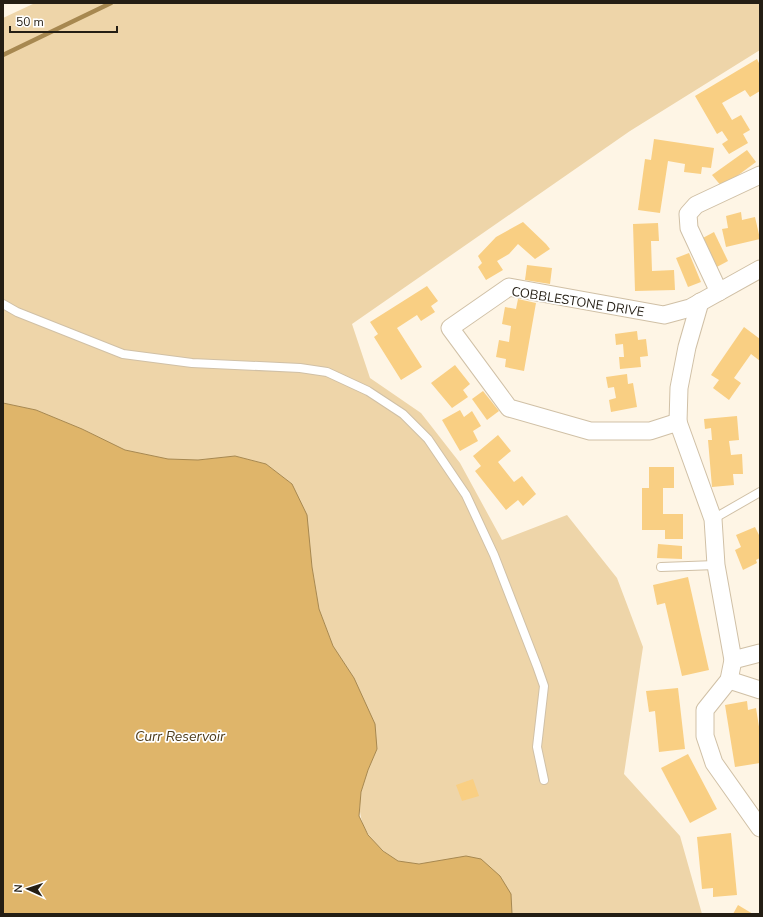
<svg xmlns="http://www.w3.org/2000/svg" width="763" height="917" font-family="'Nunito Sans',sans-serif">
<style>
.green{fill:#eed5a9}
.water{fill:#dfb56a;stroke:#a78850}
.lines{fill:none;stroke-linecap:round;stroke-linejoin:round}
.stream{stroke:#a78850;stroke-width:4.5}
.building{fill:#f9cf83}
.lane-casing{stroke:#d0c0a6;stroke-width:10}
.street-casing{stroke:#d0c0a6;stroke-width:19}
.lane{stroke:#fff;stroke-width:8}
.street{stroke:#fff;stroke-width:17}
.labels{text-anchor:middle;stroke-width:3.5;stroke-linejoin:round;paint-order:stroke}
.street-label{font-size:13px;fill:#241e14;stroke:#fff}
.water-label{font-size:14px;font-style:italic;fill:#4d3b1a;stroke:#fff}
</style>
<rect width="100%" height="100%" fill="#fef5e5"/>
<!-- green -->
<path class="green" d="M35,3h725v47l-130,81 -278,193 18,54 51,35 39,50 42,77 65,-25 50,63 26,69 -19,127 56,62 22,78h-190l-1,-20 -45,-38c-21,4 -46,12 -67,5 -8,-3 -16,-11 -22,-16 -30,-31 -15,-61 0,-96l-23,-71 -21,-32 -14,-37 -7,-42 -20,-83 -26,-20 -31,-8 -37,4 -30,-1 -43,-9 -43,-21 -46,-19 -33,-7v-385z"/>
<!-- water -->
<path class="water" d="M3,403l33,7 46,19 43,21 43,9 30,1 37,-4 31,8 26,20 15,31 5,52 7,42 14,37 21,32 21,46 2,25 -9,21 -7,22 -2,24 9,19 15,16 15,10 21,3 47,-8 15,3 19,17 11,18 1,20h-509z"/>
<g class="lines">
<!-- stream -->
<path class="stream" d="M3,55l108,-52"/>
</g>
<!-- building -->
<g class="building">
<path d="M757,59l3,6v13l-1,1 1,12 -10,6 -5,-7 -23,13 10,17 9,-5 9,15 -7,4 5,9 -19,11 -7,-10 6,-4 -6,-9 -5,3 -22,-38z"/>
<path d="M654,139l60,9 -3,20 -9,-1 -1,7 -17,-2 1,-8 -17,-3 -8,52 -22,-3 7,-51 6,1z"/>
<path d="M747,150l9,12 -34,25 -10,-12z"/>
<path d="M741,212l1,8 13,-3 5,22 -34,8 -4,-18 6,-1 -2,-12z"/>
<path d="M523,222l23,22 4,5 -15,10 -17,-15 -9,10 -12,7 6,9 -17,10 -8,-13 4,-4 -4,-7 18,-19z"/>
<path d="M658,223l1,18h-8l1,30 22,-1 1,20 -40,1 -2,-67z"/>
<path d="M714,232l14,29 -13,7 -14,-29z"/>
<path d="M689,253l12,29 -13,5 -12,-29z"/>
<path d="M527,265l25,3 -2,16 -25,-4z"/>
<path d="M427,286l11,15 -7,5 4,6 -14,9 -4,-6 -20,13 25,39 -21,13 -27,-43 4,-3 -8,-12z"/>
<path d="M518,299l18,4 -12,68 -19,-4 1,-8 -10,-2 3,-17 10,2 2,-16 -9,-2 3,-17 11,2z"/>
<path d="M744,327l16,12v22l-9,-7 -17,24 7,5 -12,17 -16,-12 6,-8 -8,-5z"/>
<path d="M637,331l1,9 8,-1 2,17 -8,1 1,10 -21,2 -1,-12h5l-1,-13 -7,1 -1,-11z"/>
<path d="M455,365l15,19 -7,6 5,7 -16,11 -21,-25z"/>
<path d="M627,374l1,10 5,-1 4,24 -26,5 -2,-12 7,-2 -2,-11 -6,1 -2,-11z"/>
<path d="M483,391l16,20 -12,9 -15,-21z"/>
<path d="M460,410l4,7 8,-6 9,15 -8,5 5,10 -18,10 -18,-31z"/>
<path d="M737,416l2,24 -10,1 2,14 11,-1 1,20h-10l1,11 -22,2 -4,-47h4l-1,-12 -6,1 -1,-10z"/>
<path d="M498,435l13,16 -13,11 16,20 8,-6 14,18 -13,12 -5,-6 -12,10 -31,-39 6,-5 -8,-10z"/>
<path d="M649,467h25v21h-11v26h20v25h-18v-9h-23v-42h7z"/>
<path d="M755,527l4,8 1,-1v24l-4,2 1,3 -14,7 -8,-20 6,-3 -5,-12z"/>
<path d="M658,544l24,2v13l-25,-1z"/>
<path d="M688,577l21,93 -27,6 -17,-73 -8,2 -4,-20z"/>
<path d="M678,688l7,61 -26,3 -4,-41 -6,1 -3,-21z"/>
<path d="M747,701l1,9 8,-2 4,25v30l-25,4 -10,-62z"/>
<path d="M688,754l29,55 -27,14 -29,-55z"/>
<path d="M473,779l6,17 -17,5 -6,-16z"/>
<path d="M731,833l6,62 -24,2v-9l-11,1 -5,-52z"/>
<path d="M738,905l15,9h-20z"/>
</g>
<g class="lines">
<!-- lane casing -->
<g class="lane-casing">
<g id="lane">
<path d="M3,304l14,8 106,42 69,9 108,5 27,4 41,19 35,23 25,25 38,56 28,60 43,111 7,20 -7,61 7,33"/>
<path d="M713,519l47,-27"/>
<path d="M661,567l55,-2"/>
</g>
</g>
<!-- street casing -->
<g class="street-casing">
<g id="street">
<path d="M760,269l-70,39 -26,7 -155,-28 -59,41 59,80 81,23h60l28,-9 35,97 3,46 17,95 -4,20 -24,30v26l9,27 46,65"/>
<path d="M719,292l-30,-64 -1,-14 8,-9 64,-30"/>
<path d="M678,422l1,-34 8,-41 13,-45"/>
<path d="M733,660l27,-7"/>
<path d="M729,680l31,10"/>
</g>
</g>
<!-- lane -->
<use href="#lane" class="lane"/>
<!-- street -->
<use href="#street" class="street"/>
</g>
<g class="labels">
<!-- street labels -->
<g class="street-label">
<text transform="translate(578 301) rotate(9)" y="5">COBBLESTONE DRIVE</text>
</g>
<!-- water labels -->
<g class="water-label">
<text x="180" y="741">Curr Reservoir</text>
</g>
</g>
<!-- border -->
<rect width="763" height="917" fill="none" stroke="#241e14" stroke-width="8"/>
<!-- north arrow -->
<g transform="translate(28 889) rotate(273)" stroke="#ffffff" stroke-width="3" paint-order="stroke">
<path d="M0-3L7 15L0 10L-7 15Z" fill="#241e14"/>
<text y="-6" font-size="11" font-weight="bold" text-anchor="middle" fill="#241e14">N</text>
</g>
<!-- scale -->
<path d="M10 26v6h107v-6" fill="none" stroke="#241e14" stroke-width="2"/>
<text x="16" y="26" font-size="12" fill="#241e14" stroke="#ffffff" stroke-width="3" paint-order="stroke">50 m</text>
</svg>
